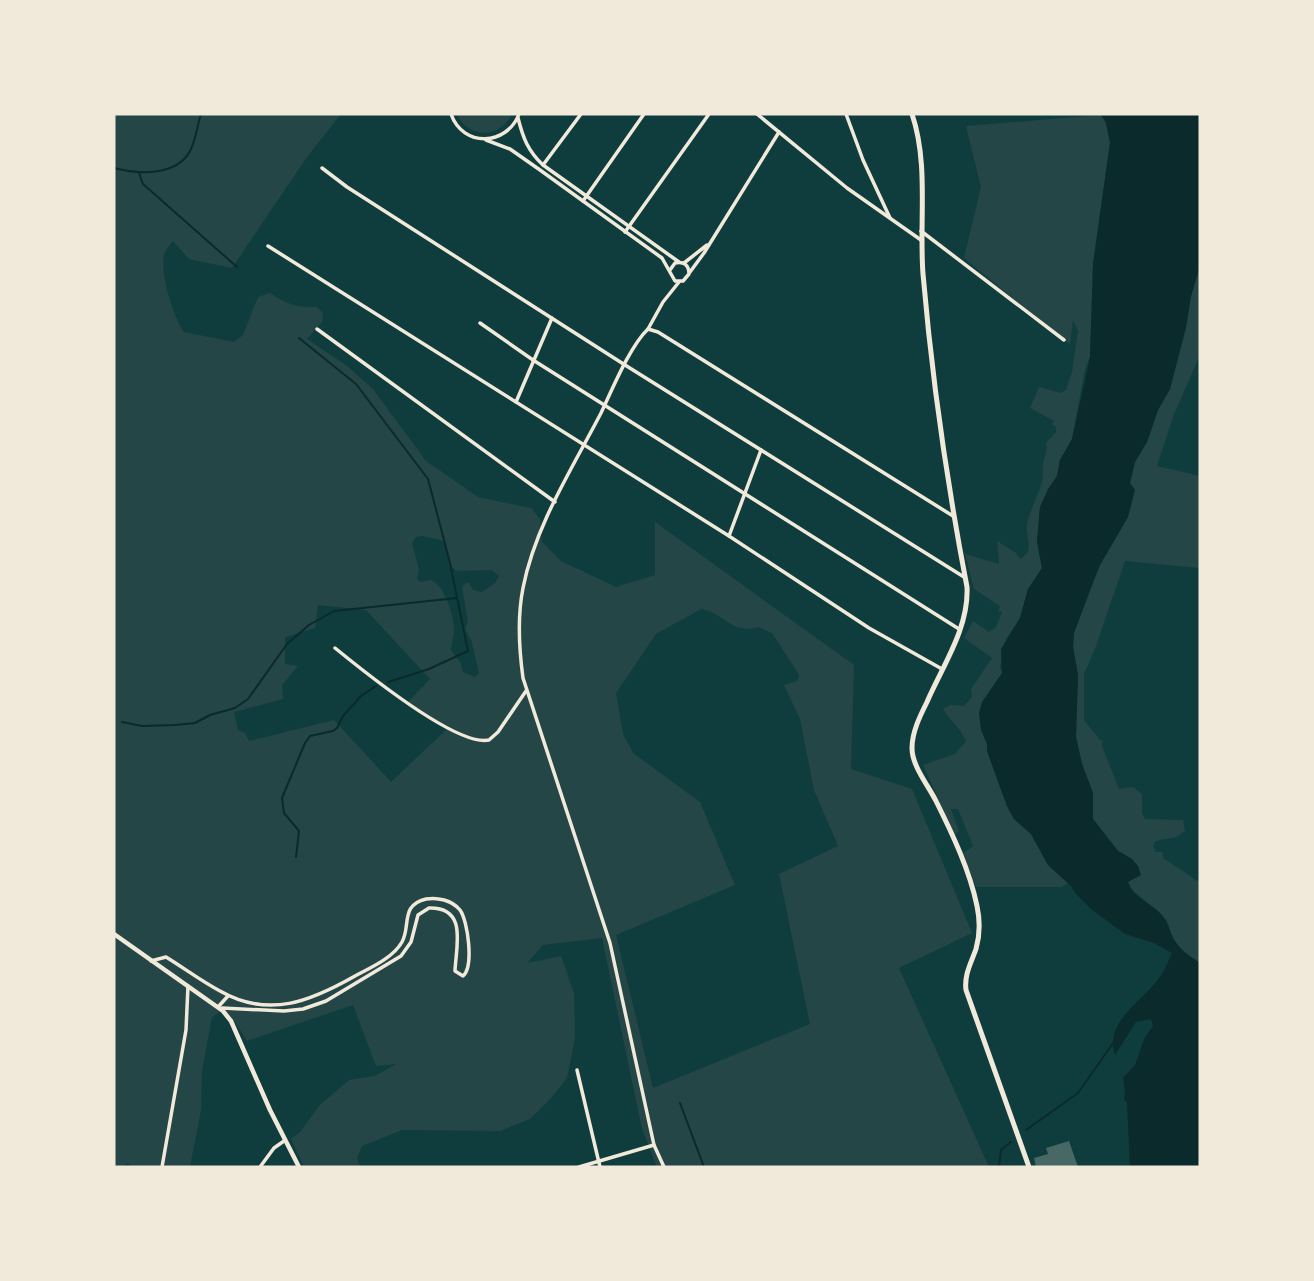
<svg xmlns="http://www.w3.org/2000/svg" width="1314" height="1281" font-family="'Golos Text',sans-serif">
<style>
.green{fill:#244646;fill-rule:evenodd}
.water{fill:#0a2a2b}
.lines{fill:none;stroke-linecap:round;stroke-linejoin:round}
.stream{stroke:#0a2a2b;stroke-width:2}
.building{fill:#486865}
.minor{stroke:#f1e9da;stroke-width:3.5}
.tertiary{stroke:#f1e9da;stroke-width:4.5}
.secondary{stroke:#f1e9da;stroke-width:5}
</style>
<rect width="100%" height="100%" fill="#0f3d3e"/>
<!-- green -->
<g class="green">
<path d="M114,114h227l-34,43 -75,111 -43,-9 -16,-18c-3,4 -8,9 -9,14 -4,19 9,61 20,77l50,10 9,-7 15,-38 12,-4c16,11 28,15 47,14l6,6 -1,9 -15,17 40,27 26,23 53,72 52,36 53,11 9,11 2,23 19,19 55,26 39,-12v-53l199,143 -3,104 61,20 60,144 -73,35 90,199h-332l-15,-38 -40,-191 -59,7 -16,18 34,-7 13,37 1,46 -8,39 -16,20 -21,21 -30,12 -98,-1 -40,16 -5,12 3,9h-56l-13,-28 9,-7 20,-27 29,-25 26,-4 21,-12 -20,2 -23,-61 -106,36 -12,-19 -15,-10 -8,5 -10,54 -1,39 -11,57h-59l-3,-4 -7,4h-7zM422,536l19,4 5,4 4,21 7,6 35,-1 7,6 -4,7 -13,9 -9,-2 -4,-7h-3l-4,4 6,35 -3,7 6,10 8,34 -4,4 -12,-5 -3,-10 -9,-12c0,-6 2,-11 3,-18 0,-16 -8,-45 -23,-52l-11,2 -3,-3 2,-10 -7,-26 4,-6zM318,605l48,5 64,69 -24,25 42,24 -57,54 -57,-62 -85,21 -4,-8 -7,-3 -4,-18 49,-13 -1,-14 16,-19 -13,-2v-27l30,-9zM701,609c24,4 31,26 57,18l14,6 26,40 1,4 -2,4 -13,4 16,34 14,71 24,56 -59,28 31,150 -157,64 -37,-153 119,-50 -35,-83 -67,-49 -10,-19 -7,-41 40,-59z"/>
<path d="M457,114h55c-12,25 -44,25 -55,0z"/>
<path d="M1101,115l5,8 4,20 -17,121 -3,93 -5,12 -13,70 -12,21 -3,16 -17,31 -3,35 5,26 -14,21 -8,29 -14,21 -6,28 2,6 -3,6 -12,65v7l20,55 7,13 17,15 17,31 20,18 -7,4h-85l-13,-34 10,-7 -15,-37h-7l8,22 -4,4 -32,-70 32,-11 11,-13c-5,-12 -16,-21 -23,-32l7,-4 14,1 8,-9 -1,-8 21,-31 -28,-20 9,-17 16,11 7,-5 6,-15 -4,-1 2,-5 -26,-17 -9,-35 34,10 -2,-23 19,12 4,6c16,-10 5,-20 7,-35 3,-14 11,-28 15,-42 2,-6 0,-12 1,-17 1,-9 5,-12 3,-22l10,-11v-5l-4,-3 2,-3 -24,-13 9,-21 22,6 5,-3 6,-18 6,-41 -5,-11 -3,25 -106,-87 17,-71 -15,-61z"/>
<path d="M1200,266v89l-26,59 -17,52 43,10v92l-75,-7 -29,85 -12,28v46l16,20h3l-1,6 17,43 14,-2 9,7v19l3,6 38,1 2,11 -8,6 -22,4 -2,5 3,6h6l2,7c11,7 23,14 33,22l3,-2v84l-16,-11 -11,-13 -6,-18 -6,-7 -30,-25 -3,-7 4,-23 -14,-8 -25,-32v-26l-11,-29 -6,-27 2,-62 -5,-28 1,-14 26,-68 28,-48 2,-34 5,-21 12,-20 11,-32 12,-21 16,-61 5,-32z"/>
</g>
<!-- water -->
<path class="water" d="M1101,114h99v152l-9,30 -5,31 -16,62 -12,21 -11,32 -12,20 -5,21 5,7 -7,27 -28,48 -7,17 -19,51 -1,14 5,28 -2,62 6,27 11,29v26l25,32 14,8 6,7 3,9 -13,7c5,15 21,20 32,31 9,9 9,19 15,28 6,10 16,16 25,22v204h-70l-3,-65 -3,-2 1,-9 -2,-13 12,-13 10,-28 8,-11 -2,-7 -15,3 -21,33c-11,-34 28,-54 44,-77 6,-7 9,-17 13,-25l-18,-10 -29,-9 -34,-25 -16,-16 -4,-7 -23,-21 -17,-31 -17,-15 -7,-13 -20,-55v-7l-6,-14 -2,-17 3,-11 20,-29 -1,-24 19,-31 8,-29 14,-21 -5,-26 3,-35 8,-18 9,-13 3,-16 12,-21 18,-82 3,-93 17,-121 -4,-20z"/>
<g class="lines">
<!-- stream -->
<g class="stream">
<path d="M114,168c23,6 62,9 76,-17 6,-11 7,-25 11,-37"/>
<path d="M139,173l4,11 94,83"/>
<path d="M299,338l57,46 72,95 22,84 18,88 -39,18 -41,13"/>
<path d="M122,722l20,4 33,-1 20,-2 15,-8 25,-7 13,-9 39,-55 22,-19 25,-14 123,-13"/>
<path d="M296,857l3,-26 -15,-18 -2,-15 23,-55 5,-7 23,-5 4,-3 6,-12 18,-20 15,-10"/>
<path d="M680,1103l24,64"/>
<path d="M1026,1130l52,-37 35,-50"/>
<path d="M999,1167l2,-17 10,-8"/>
</g>
</g>
<!-- building -->
<path class="building" d="M1069,1141l9,26h-42l-2,-9 14,-4 -2,-6z"/>
<g class="lines">
<!-- minor -->
<g class="minor">
<path d="M451,114c12,34 56,32 68,0"/>
<path d="M757,114l90,74 74,52"/>
<path d="M846,114l17,46 27,58"/>
<path d="M518,118c5,20 10,33 25,47l136,97"/>
<path d="M486,140l24,9 30,21 122,88 13,23h8l6,-7c0,-9 -5,-13 -14,-11l-5,7"/>
<path d="M543,165l38,-51"/>
<path d="M322,168l25,19 278,178 339,212"/>
<path d="M583,201l61,-87"/>
<path d="M921,231l143,109"/>
<path d="M625,232l84,-118"/>
<path d="M268,246l461,290 140,92 73,41"/>
<path d="M684,263l23,-18"/>
<path d="M690,272l14,-19 75,-121"/>
<path d="M480,323l53,37 426,269"/>
<path d="M317,329l238,173"/>
<path d="M648,329l15,-27 16,-20"/>
<path d="M516,402l36,-84"/>
<path d="M729,536l32,-86"/>
<path d="M335,648c27,22 122,99 154,92l9,-8 28,-41"/>
<path d="M151,961l15,-4c18,11 35,24 54,34 49,28 91,10 135,-15 15,-8 38,-18 47,-34 9,-16 -2,-37 24,-43 11,-2 26,1 34,11 8,11 14,57 3,66l-8,-5c1,-25 13,-64 -26,-63l-11,7 -7,27 -10,14 -75,45 -23,8 -19,2 -62,-3"/>
<path d="M218,1007l10,-11"/>
<path d="M577,1070l23,97"/>
<path d="M162,1167l24,-137 2,-44"/>
<path d="M260,1167l14,-19 10,-7"/>
<path d="M579,1167l75,-22"/>
<path d="M664,1167l-10,-22 -44,-202 -87,-265c-4,-29 -6,-60 0,-90 12,-62 49,-119 78,-175 11,-23 29,-67 47,-84l10,3 295,184"/>
</g>
<!-- tertiary -->
<path class="tertiary" d="M114,934l109,77 8,10 39,89 29,57"/>
<!-- secondary -->
<path class="secondary" d="M912,114c17,50 7,107 11,160 9,105 24,209 44,313 2,41 -24,78 -40,115 -7,14 -15,30 -15,46 0,18 16,37 24,53 16,32 34,70 41,105 3,14 3,29 -1,43 -5,14 -12,26 -10,41l63,177"/>
</g>
<!-- border -->
<rect width="1314" height="1281" fill="none" stroke="#f1e9da" stroke-width="231"/>
</svg>
